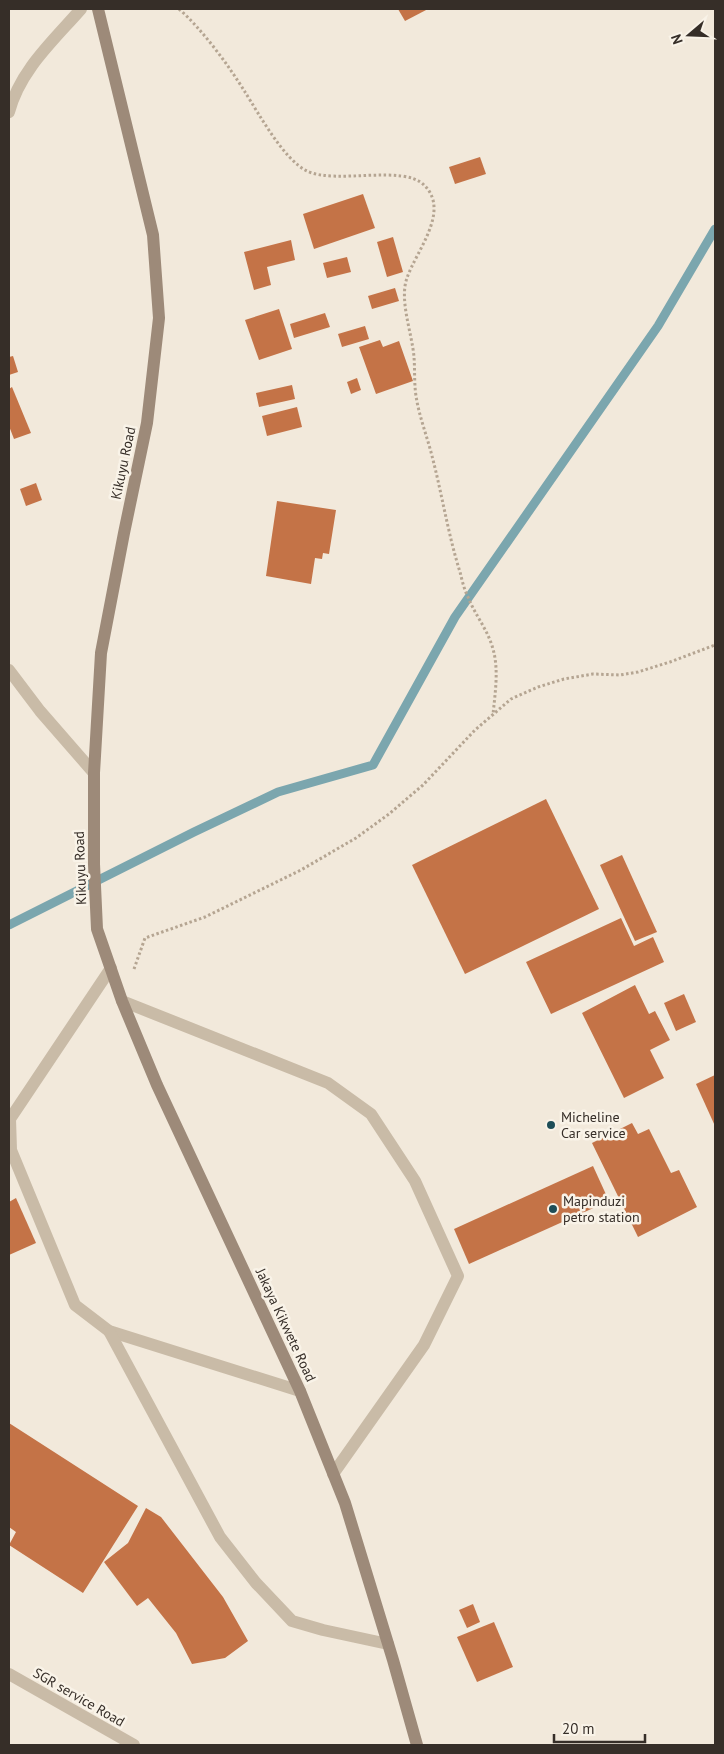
<svg xmlns="http://www.w3.org/2000/svg" width="724" height="1754" font-family="'PT Sans',sans-serif">
<style>
.lines{fill:none;stroke-linecap:round;stroke-linejoin:round}
.stream{stroke:#7ba6ae;stroke-width:9}
.building{fill:#c47347}
.path{stroke:#b5a592;stroke-width:3;stroke-dasharray:2.5 2.5;stroke-linecap:butt}
.lane{stroke:#c9bba7;stroke-width:12}
.street{stroke:#c9bba7;stroke-width:12}
.secondary{stroke:#9d8a79;stroke-width:12}
.poi-dot{fill:#1e4d57;stroke:#f9f3e8;stroke-width:2}
.labels{text-anchor:middle;stroke-width:5;stroke-linejoin:round;paint-order:stroke}
.street-label{font-size:14px;fill:#362e28;stroke:#f9f3e8}
.poi-label{font-size:14px;fill:#362e28;stroke:#f9f3e8;text-anchor:start}
</style>
<rect width="100%" height="100%" fill="#f2e9db"/>
<g class="lines">
<!-- stream -->
<path class="stream" d="M9,925l185,-93 84,-40 95,-27 82,-148 203,-291 57,-97"/>
</g>
<!-- building -->
<g class="building">
<path d="M398,9h30l-23,12z"/>
<path d="M480,157l6,17 -31,10 -6,-17z"/>
<path d="M363,194l12,34 -61,21 -11,-35z"/>
<path d="M393,237l10,35 -16,5 -10,-35z"/>
<path d="M291,240l4,20 -28,7 4,18 -17,5 -10,-38z"/>
<path d="M347,257l4,15 -24,6 -4,-15z"/>
<path d="M395,288l4,13 -27,8 -4,-13z"/>
<path d="M279,309l13,40 -33,11 -14,-40z"/>
<path d="M325,313l5,14 -36,11 -4,-14z"/>
<path d="M365,326l4,13 -27,8 -4,-13z"/>
<path d="M380,340l3,7 16,-6 14,40 -37,13 -17,-47z"/>
<path d="M13,356l5,16 -9,3v-18z"/>
<path d="M357,378l4,12 -10,4 -4,-12z"/>
<path d="M292,385l3,14 -36,8 -3,-14z"/>
<path d="M12,387l19,46 -17,6 -5,-13v-37z"/>
<path d="M297,407l5,20 -35,9 -5,-20z"/>
<path d="M36,483l6,17 -16,6 -6,-17z"/>
<path d="M277,501l59,9 -7,44 -6,-1 -1,6 -7,-1 -4,26 -45,-8z"/>
<path d="M546,799l53,110 -134,65 -53,-109z"/>
<path d="M622,855l35,77 -22,9 -35,-76z"/>
<path d="M621,918l13,28 19,-9 11,25 -113,52 -25,-52z"/>
<path d="M635,985l14,29 6,-3 15,29 -20,10 14,28 -40,20 -42,-85z"/>
<path d="M684,994l12,28 -20,9 -12,-28z"/>
<path d="M715,1075v51l-19,-42z"/>
<path d="M632,1123l6,11 11,-5 22,44 8,-3 18,37 -59,30 -46,-94z"/>
<path d="M593,1166l16,35 -140,63 -15,-35z"/>
<path d="M16,1198l20,45 -27,12v-53z"/>
<path d="M9,1423l129,83 -55,87 -74,-48 7,-13 -7,-5z"/>
<path d="M146,1508l15,9 62,80 25,44 -23,17 -33,6 -16,-31 -28,-35 -11,8 -33,-44 24,-19z"/>
<path d="M473,1604l7,18 -13,6 -8,-18z"/>
<path d="M494,1622l19,45 -36,15 -20,-45z"/>
</g>
<g class="lines">
<!-- path -->
<g class="path">
<path d="M179,9c23,20 50,57 66,83 14,22 39,68 62,79 29,14 96,-7 117,14 27,26 -8,66 -17,93 -8,22 5,55 7,79 1,13 0,26 2,39 3,20 11,40 16,60 10,38 16,78 28,116 2,8 4,17 8,25 7,18 20,33 25,52 6,21 2,44 0,66"/>
<path d="M134,969l11,-31 60,-21 96,-47 55,-32 33,-24 34,-29 52,-55 36,-31 27,-12 26,-8 29,-5 27,1 18,-3 32,-10 45,-17"/>
</g>
<!-- lane -->
<g class="lane">
<path d="M111,968l-101,151 1,31 64,155 34,26 191,60"/>
<path d="M122,1001l206,82 43,31 44,67 43,95 -34,69 -91,129"/>
<path d="M109,1331l111,206 36,46 36,38 31,9 65,14"/>
</g>
<!-- street -->
<g class="street">
<path d="M9,112c11,-42 45,-72 72,-103"/>
<path d="M9,670l31,41 54,62"/>
<path d="M9,1674l125,71"/>
</g>
<!-- secondary -->
<path class="secondary" d="M98,9l55,226 6,83 -12,105 -23,110 -23,120 -7,120v91l3,65 25,72 35,84 143,306 45,112 48,157 24,85"/>
</g>
<!-- markers -->
<g class="poi-dot">
<circle cx="551" cy="1125" r="5"/>
<circle cx="553" cy="1209" r="5"/>
</g>
<g class="labels">
<!-- street labels -->
<g class="street-label">
<text transform="translate(123 463) rotate(-78)" y="5">Kikuyu Road</text>
<text transform="translate(80 868) rotate(-92)" y="5">Kikuyu Road</text>
<text transform="translate(286 1325) rotate(65)" y="5">Jakaya Kikwete Road</text>
<text transform="translate(79 1697) rotate(30)" y="5">SGR service Road</text>
</g>
<!-- poi labels -->
<g class="poi-label">
<text x="561" y="1122">Micheline<tspan x="561" dy="16">Car service</tspan></text>
<text x="563" y="1206">Mapinduzi<tspan x="563" dy="16">petro station</tspan></text>
</g>
</g>
<!-- border -->
<rect width="724" height="1754" fill="none" stroke="#362e28" stroke-width="20"/>
<!-- north arrow -->
<g transform="translate(689 35) rotate(251)" stroke="#f9f3e8" stroke-width="4" paint-order="stroke">
<path d="M0-4L9 19L0 12L-9 19Z" fill="#362e28"/>
<text y="-8" font-size="14" font-weight="bold" text-anchor="middle" fill="#362e28">N</text>
</g>
<!-- scale -->
<path d="M554 1734v8h91v-8" fill="none" stroke="#362e28" stroke-width="2.5"/>
<text x="562" y="1734" font-size="15" fill="#362e28" stroke="#f9f3e8" stroke-width="4" paint-order="stroke">20 m</text>
</svg>
